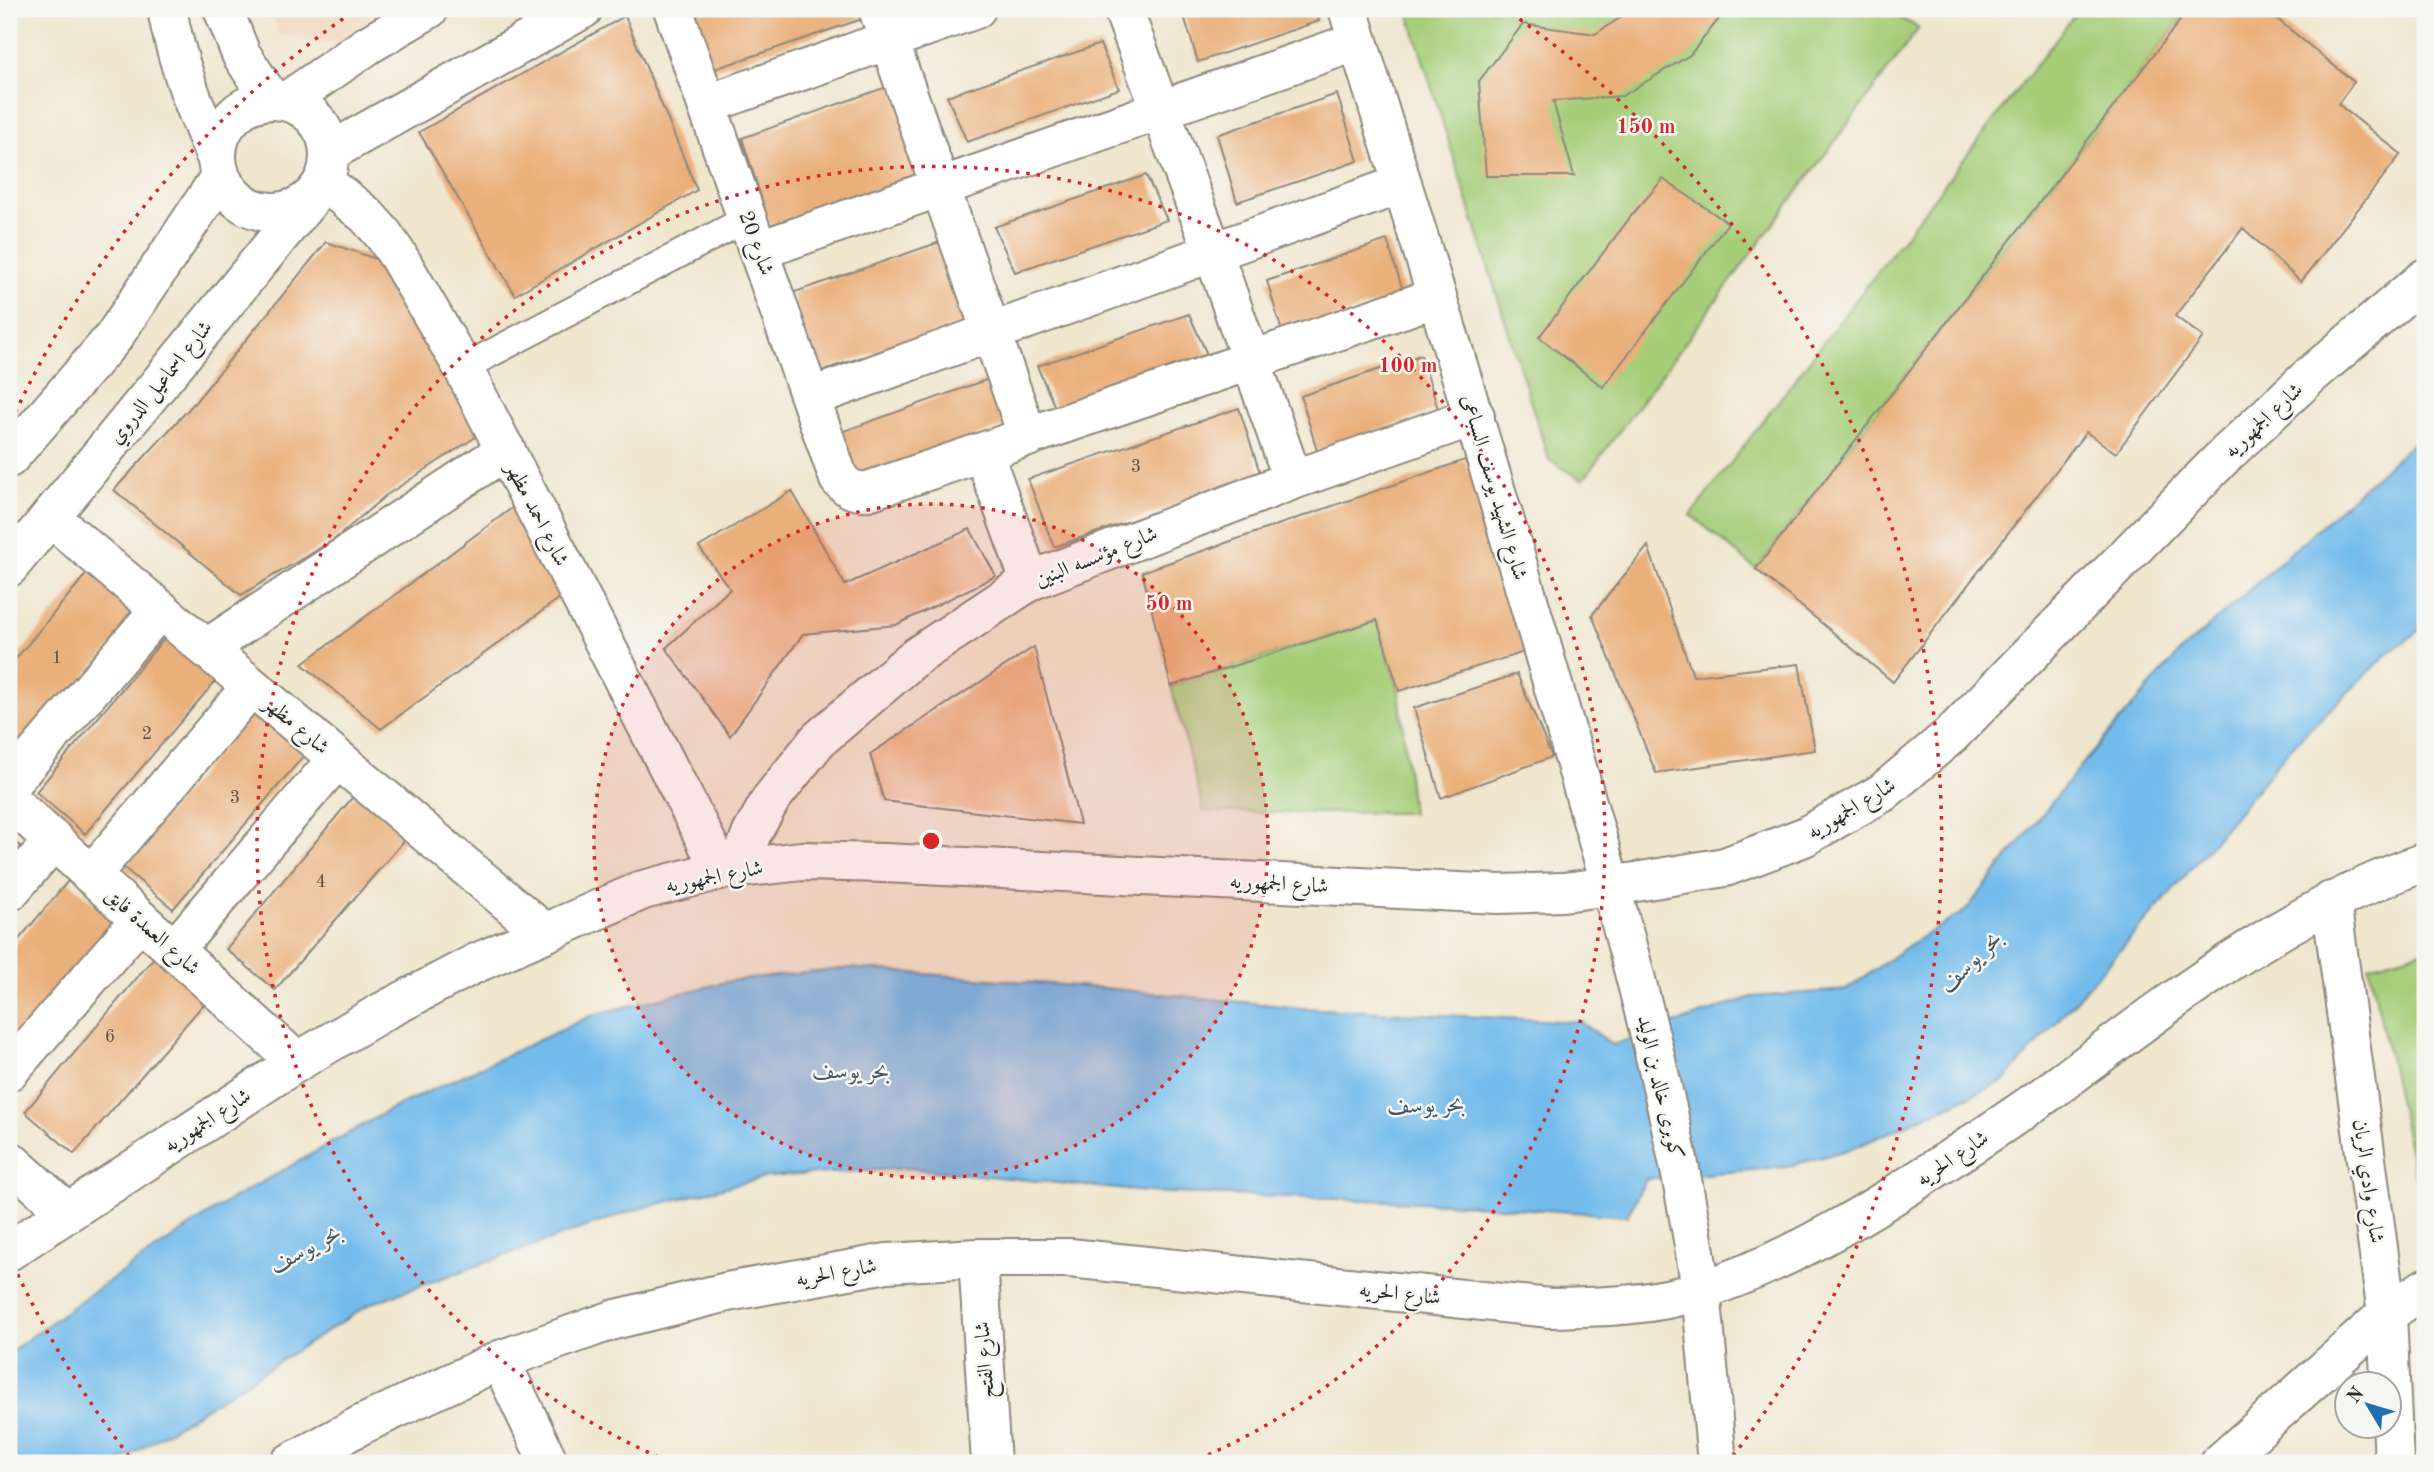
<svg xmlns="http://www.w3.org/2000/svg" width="2434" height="1472" font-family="'Old Standard TT',Amiri,serif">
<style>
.built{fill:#efd6bb}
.green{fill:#a6ce79;stroke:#687c52;stroke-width:2}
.water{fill:#73bbeb;stroke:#4f738b;stroke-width:2}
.building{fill:#eab07c}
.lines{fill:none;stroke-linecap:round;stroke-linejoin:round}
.lane-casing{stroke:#8e887c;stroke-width:30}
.street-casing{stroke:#8e887c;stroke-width:42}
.secondary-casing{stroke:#8e887c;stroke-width:42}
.lane{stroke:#fff;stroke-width:26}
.street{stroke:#fff;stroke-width:38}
.secondary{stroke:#fff;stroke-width:38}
.ring{fill:none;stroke:#d62828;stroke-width:3.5;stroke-dasharray:3.5 7}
.labels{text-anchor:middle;stroke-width:5;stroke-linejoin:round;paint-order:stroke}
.number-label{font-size:18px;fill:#5b4c3f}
.street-label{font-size:21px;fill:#2b2b2b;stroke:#f6f6f2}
.water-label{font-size:23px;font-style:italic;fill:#415665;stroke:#f6f6f2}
.centre{fill:#d62828;stroke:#f6f6f2;stroke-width:3.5}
.ring-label{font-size:21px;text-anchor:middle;font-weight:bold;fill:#d62828;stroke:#f6f6f2;stroke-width:5;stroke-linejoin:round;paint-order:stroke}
</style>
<rect width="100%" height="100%" fill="#f6f6f2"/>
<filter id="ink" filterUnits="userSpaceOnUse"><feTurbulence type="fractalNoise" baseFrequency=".0143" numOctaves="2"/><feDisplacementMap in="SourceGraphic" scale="14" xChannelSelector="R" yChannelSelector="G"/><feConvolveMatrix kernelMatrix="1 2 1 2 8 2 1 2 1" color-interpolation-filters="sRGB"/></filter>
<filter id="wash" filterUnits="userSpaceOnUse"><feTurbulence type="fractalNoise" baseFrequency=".00686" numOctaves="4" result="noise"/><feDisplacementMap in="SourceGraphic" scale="28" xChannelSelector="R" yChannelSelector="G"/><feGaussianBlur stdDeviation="1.57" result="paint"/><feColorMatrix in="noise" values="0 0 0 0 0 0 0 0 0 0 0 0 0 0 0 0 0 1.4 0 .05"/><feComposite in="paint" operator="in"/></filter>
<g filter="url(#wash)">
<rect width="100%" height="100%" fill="#f0e6ce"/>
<!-- built -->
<path class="built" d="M274,9h146l-65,37 -78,-12z"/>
<!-- green -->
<g class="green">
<path d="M1407,9h477l35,19 -336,452 -34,-20z"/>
<path d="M2079,9h110l-433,560 -65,-54z"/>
<path d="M1377,620l22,71 13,122 -208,-1 -33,-126z"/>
<path d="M2425,950v271l-56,-255z"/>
</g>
<!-- water -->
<path class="water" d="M2425,432v195l-34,24 -97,93 -119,144 -171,193 -150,67 -68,19 -140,12 -19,37 -182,-13 -298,-11 -239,-24 -142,9 -132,33 -262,93 -254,160h-109v-110l82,-60 134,-90 168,-95 200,-93 137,-34 120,-13 264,21 187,19 280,14 32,23 139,-48 94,-7 66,-47 53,-32 120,-150 93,-107z"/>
<g id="blocks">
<!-- building -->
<g class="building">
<path d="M692,9h167l3,10 -150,51z"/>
<path d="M1182,9h133l4,12 -121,41z"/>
<path d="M1634,9h93l-37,46 -68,41 -69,5 21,75h-88l-7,-95 44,-57 72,10z"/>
<path d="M2189,9h76l89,73 -16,22 63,50 -100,128 -58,-54 -68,88 28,21 -87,116 -30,-21 -193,250 -137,-113z"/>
<path d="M625,16l72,174 -182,105 -96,-163z"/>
<path d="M1100,44l19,45 -152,53 -20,-46z"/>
<path d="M892,85l30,90 -152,50 -28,-87z"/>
<path d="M1337,94l21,67 -121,41 -20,-67z"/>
<path d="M1146,175l21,45 -152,52 -21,-45z"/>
<path d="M1663,179l65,44 -125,164 -64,-50 93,-122z"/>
<path d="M1387,240l17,54 -121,41 -16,-54z"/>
<path d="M326,242l77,26 79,165 -97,63 -50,43 -94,56 -127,-105 82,-89z"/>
<path d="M940,242l27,80 -149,50 -26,-79z"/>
<path d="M1189,314l20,45 -152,53 -20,-46z"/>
<path d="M1421,355l17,54 -121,42 -16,-55z"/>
<path d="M994,377l16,47 -153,54 -16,-46z"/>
<path d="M1239,408l22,68 -207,71 -26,-68z"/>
<path d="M1465,460l69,189 -135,42 -22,-71 -206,66 -29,-114z"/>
<path d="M792,491l53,94 125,-56 26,47 -100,49 -93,9 -73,102 -64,-88 64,-59 -31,-42z"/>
<path d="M520,502l44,93 -183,134 -79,-65z"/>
<path d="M1648,546l45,130 106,-12 16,86 -159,23 -64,-158z"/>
<path d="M92,567l51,43 -134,154v-97z"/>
<path d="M167,635l51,43 -133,156 -49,-42z"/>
<path d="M1034,647l46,177 -196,-23 -14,-47z"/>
<path d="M1517,674l35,83 -111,41 -27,-90z"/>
<path d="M254,710l52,43 -133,156 -50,-42z"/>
<path d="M357,792l52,43 -134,155 -49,-41z"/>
<path d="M9,837l17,14 -17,21z"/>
<path d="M68,881l51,43 -110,128v-101z"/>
<path d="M156,955l52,44 -134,155 -49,-42z"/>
</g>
</g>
</g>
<g filter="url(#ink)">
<use href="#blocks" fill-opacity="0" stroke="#8e887c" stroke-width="2"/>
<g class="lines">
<!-- lane casing -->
<g class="lane-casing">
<path id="lane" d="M463,368l285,-150"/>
</g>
<!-- street casing -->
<g class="street-casing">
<g id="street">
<path d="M673,9l166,470c10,10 15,13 29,12l569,-194"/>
<path d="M878,9l150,428"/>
<path d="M1123,9l90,243 80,228"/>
<path d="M708,104l268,-95"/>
<path d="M324,182l42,33 17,19 15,22 65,112 258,502"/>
<path d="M760,250l598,-209"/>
<path d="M812,397l590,-213"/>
<path d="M983,452l47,129"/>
<path d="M50,517l495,416"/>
<path d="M207,648l299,-198"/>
<path d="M9,785l151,-176"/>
<path d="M9,800l288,262"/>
<path d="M738,868l14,-35 19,-34 47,-59 96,-82 116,-77 263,-101 182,-64"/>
<path d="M91,875l160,-188"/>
<path d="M9,892l45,-52"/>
<path d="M2331,901l56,413 7,149"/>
<path d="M174,950l163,-191"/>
<path d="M9,1071l131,-151"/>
<path d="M9,1160l58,52"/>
<path d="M978,1258l13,205"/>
<path d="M1701,1290l16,173"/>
<path d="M500,1360l49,103"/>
<path d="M2220,1463l167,-149 38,-26"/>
</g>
</g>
<!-- secondary casing -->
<g class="secondary-casing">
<g id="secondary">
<path d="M167,9c9,52 28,99 49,148"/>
<path d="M223,9l18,45 30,46"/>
<path d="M1348,9c72,232 144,464 211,697 56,191 113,387 142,584"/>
<circle cx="273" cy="156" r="56"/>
<path d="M287,101l81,-56 61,-36"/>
<path d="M330,152l253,-143"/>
<path d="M9,458l104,-120 107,-161"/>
<path d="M9,567l302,-369"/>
<path d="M9,1251l288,-189 85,-50 92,-48 169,-74 78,-20 81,-9 83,2 613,31 65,-2 49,-6 113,-19 79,-30 78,-44 69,-58 272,-278 88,-82 114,-97"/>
<path d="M290,1463l71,-38 139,-65 113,-40 114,-28 160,-29 91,-5h92l480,50c52,-1 103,-2 152,-18 93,-31 176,-83 257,-137 35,-23 71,-47 105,-72 113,-84 226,-172 361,-219"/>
</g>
</g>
<!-- lane -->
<use href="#lane" class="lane"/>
<!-- street -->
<use href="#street" class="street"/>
<!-- secondary -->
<use href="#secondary" class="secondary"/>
</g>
</g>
<!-- distance rings -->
<circle cx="931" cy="841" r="337" fill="#d62828" fill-opacity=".12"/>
<g class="ring">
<circle cx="931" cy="841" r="337"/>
<path d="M668 1461A674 674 0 1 1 1194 1461"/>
<path d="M129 1456A1011 1011 0 0 1 11 1260M11 422A1011 1011 0 0 1 351 13M1511 13A1011 1011 0 0 1 1733 1456"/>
</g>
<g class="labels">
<!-- number labels -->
<g class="number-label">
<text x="1136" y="472">3</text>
<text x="57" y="663">1</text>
<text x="147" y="739">2</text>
<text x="235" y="803">3</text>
<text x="321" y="887">4</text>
<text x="110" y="1042">6</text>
</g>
<!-- street labels -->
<g class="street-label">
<text transform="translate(757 243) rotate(70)" y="7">شارع 20</text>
<text transform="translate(160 382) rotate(-51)" y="7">شارع اسماعيل الدروي</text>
<text transform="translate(2263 420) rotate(-43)" y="7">شارع الجمهوريه</text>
<text transform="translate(1495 487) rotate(74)" y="7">شارع الشهيد يوسف السباعى</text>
<text transform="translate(538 514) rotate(63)" y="7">شارع احمد مظهر</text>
<text transform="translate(1096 556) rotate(-22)" y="7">شارع مؤسسه البنين</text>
<text transform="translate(297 725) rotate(40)" y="7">شارع مظهر</text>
<text transform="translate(1851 808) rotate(-31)" y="7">شارع الجمهوريه</text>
<text transform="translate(714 876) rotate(-11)" y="7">شارع الجمهوريه</text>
<text transform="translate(1279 883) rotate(3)" y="7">شارع الجمهوريه</text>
<text transform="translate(153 931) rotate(42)" y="7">شارع العمدة فايق</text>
<text transform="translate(1661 1087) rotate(77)" y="7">كوبرى خالد بن الوليد</text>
<text transform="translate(207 1120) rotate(-33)" y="7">شارع الجمهوريه</text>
<text transform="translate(1952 1158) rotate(-34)" y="7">شارع الحريه</text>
<text transform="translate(2369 1181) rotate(82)" y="7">شارع وادي الريان</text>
<text transform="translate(836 1272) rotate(-10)" y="7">شارع الحريه</text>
<text transform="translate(1400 1293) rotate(6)" y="7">شارع الحريه</text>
<text transform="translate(984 1360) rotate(-94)" y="7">شارع الفتح</text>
</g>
<!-- water labels -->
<g class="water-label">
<text transform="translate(1970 961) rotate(-45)" y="8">بحر يوسف</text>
<text x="851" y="1078">بحر يوسف</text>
<text transform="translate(1426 1104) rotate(-2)" y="8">بحر يوسف</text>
<text transform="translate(305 1248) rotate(-29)" y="8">بحر يوسف</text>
</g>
</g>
<circle cx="931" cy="841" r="10" class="centre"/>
<g class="ring-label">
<text x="1646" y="133">150 m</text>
<text x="1408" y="372">100 m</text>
<text x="1169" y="610">50 m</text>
</g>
<!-- margin -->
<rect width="2434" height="1472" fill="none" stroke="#f6f6f2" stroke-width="35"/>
<!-- north arrow -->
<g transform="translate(2368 1405) rotate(308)"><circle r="33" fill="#f6f6f2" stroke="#a5a5a2" stroke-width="2"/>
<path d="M0-5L12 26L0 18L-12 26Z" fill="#1f6fb2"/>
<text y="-10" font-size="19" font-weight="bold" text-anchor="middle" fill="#2b2b2b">N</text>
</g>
</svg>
